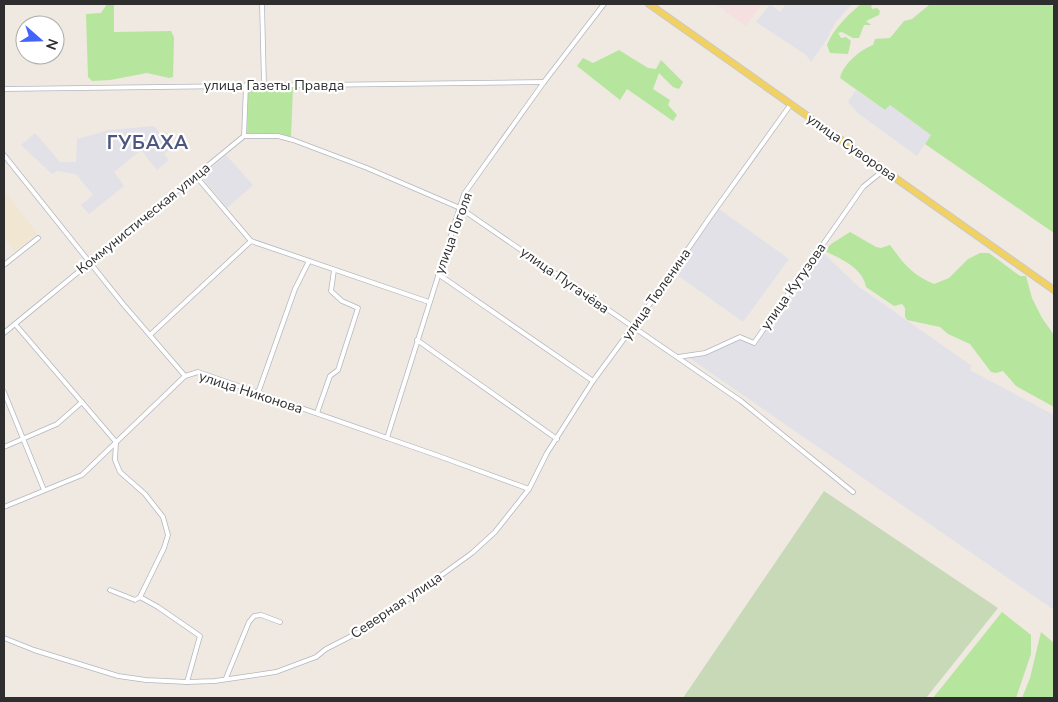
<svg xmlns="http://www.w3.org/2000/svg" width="1058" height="702" font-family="'Nunito Sans',sans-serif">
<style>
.industrial{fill:#e3e1e8}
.education{fill:#f0e6d1}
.medical{fill:#f5dfe0}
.green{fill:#b6e59e}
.cemetery{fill:#c8d9b8}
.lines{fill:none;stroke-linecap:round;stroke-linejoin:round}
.street-casing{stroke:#b4b7c1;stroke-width:5.5}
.primary-casing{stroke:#c9c9c9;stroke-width:8}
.street{stroke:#fff;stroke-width:4}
.primary{stroke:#f2d163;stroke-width:6}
.labels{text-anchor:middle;stroke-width:4.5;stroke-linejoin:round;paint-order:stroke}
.street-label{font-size:14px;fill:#2e2e2e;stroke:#fff}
.district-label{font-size:19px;font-weight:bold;letter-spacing:1px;fill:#4d5680;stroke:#fff}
</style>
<rect width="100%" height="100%" fill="#efe9e1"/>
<!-- industrial -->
<g class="industrial">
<path d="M770,4l10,8 6,-8h66l-17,19 -8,16 -16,23 -5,-7 -50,-33z"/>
<path d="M856,90l29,20 5,-5 41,30 -14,21 -58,-42 -11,-12z"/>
<path d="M154,126l17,22 -7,6 5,6 -12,10 -16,-20 -27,22 10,14 -35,28 -8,-9 12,-10 -17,-21 -19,-3 -5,3 -31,-29 14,-12 25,29h16l1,-23 32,-9z"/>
<path d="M226,155l27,30 -26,23 -26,-32z"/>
<path d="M719,209l70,50 -46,63 -70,-50z"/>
<path d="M822,252l37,35 113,79 -2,4 84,45v195l-366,-253 19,-2 32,-16 16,7 65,-93z"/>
</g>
<!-- education -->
<path class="education" d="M4,191l33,42 -22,18 -9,-11 -2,1z"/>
<!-- medical -->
<path class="medical" d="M715,4h46l-15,22z"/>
<!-- green -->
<g class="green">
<path d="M107,4h7v28l57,-1 3,6 -1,40 -4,1 -22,-5 -37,7 -18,1 -4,-4 -2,-63 15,-1z"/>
<path d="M861,4h13l-3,2 1,3 5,-1 3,3 -1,4 -13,6 5,4h-7l-5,13h-6l-11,-6 -4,1 3,5 5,-1 5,4 -3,13 -18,-1 -3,-8c7,-17 20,-29 34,-41z"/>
<path d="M936,4h113l5,3v226l-129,-89 6,-9 -41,-30 -5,5 -45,-32c3,-14 20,-28 33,-33l2,-6 15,-1 14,-17 8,-2 17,-14z"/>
<path d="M619,50l29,18 8,1 5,-9 22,22 -4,7 -6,-2 -14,-14 -6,16 17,11 -2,5 9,10 -4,6 -46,-32 -7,11 -43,-34 6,-8 10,5z"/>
<path d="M248,87l45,1 -2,49 -11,-3 -33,-1z"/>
<path d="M850,232l26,15 5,1 9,-3c14,19 22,30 44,39l15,-6 19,-19 12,-6h9l31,23h6l6,22 10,20 12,17v72l-38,-21 -13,-15 -7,2 -5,-1 -21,-28 -22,-10 -8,-7 -33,-7 -2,-3v-9l-3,-4 -8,2 -28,-19c-3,-19 -25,-28 -41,-36l6,-7z"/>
<path d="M1002,612l29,23v19l-15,44h-83z"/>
<path d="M1041,632l13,11v55h-32l8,-20z"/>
</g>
<!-- cemetery -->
<path class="cemetery" d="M824,491l174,117 -72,90h-243z"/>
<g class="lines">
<!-- street casing -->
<g class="street-casing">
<g id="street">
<path d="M262,4l2,81"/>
<path d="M4,89l540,-7"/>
<path d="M244,136h34l15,4 74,28 93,40 281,193 112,91"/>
<path d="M4,155l119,149 62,72 13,-4 238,83 93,34"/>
<path d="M195,175l56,66 178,61"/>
<path d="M4,265l34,-27"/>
<path d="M438,274l155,107"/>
<path d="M15,324l101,118 -1,18 5,12 25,22 18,23 5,18 -4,13 -24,49 18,10 42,29 -13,46"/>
<path d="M4,333l240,-197 2,-51"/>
<path d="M150,335l101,-94"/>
<path d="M417,340l140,99"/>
<path d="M678,357l27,-4 35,-16 14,6 109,-156 22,-18"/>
<path d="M4,392l40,98"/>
<path d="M258,393l37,-104 14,-28"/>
<path d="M317,413l13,-37 8,-6 20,-62 -16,-7 -11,-10 3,-21"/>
<path d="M387,438l77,-244 80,-112 60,-78"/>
<path d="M4,447l53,-23 25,-22"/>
<path d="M4,507l78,-32 103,-99"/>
<path d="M110,590l25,10 5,-3"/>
<path d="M4,638l30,12 84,26 28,4 41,2 28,-1 61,-9 40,-15 10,-8 45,-23 101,-73 23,-21 34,-43 18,-36 46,-72 67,-91 50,-73 81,-113"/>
<path d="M226,678l23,-56 5,-6 7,-1 19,7"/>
</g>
</g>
<!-- primary casing -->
<g class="primary-casing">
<path id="primary" d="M649,4l405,286"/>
</g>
<!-- street -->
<use href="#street" class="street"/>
<!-- primary -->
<use href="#primary" class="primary"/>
</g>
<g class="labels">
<!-- street labels -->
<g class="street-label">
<text x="274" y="90">улица Газеты Правда</text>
<text transform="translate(852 147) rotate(35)" y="5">улица Суворова</text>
<text transform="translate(143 218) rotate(-39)" y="5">Коммунистическая улица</text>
<text transform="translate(453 233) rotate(-70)" y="5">улица Гоголя</text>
<text transform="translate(565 280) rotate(35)" y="5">улица Пугачёва</text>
<text transform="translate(793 286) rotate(-55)" y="5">улица Кутузова</text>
<text transform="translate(656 294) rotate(-55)" y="5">улица Тюленина</text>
<text transform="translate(251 392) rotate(18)" y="5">улица Никонова</text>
<text transform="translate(396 605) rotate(-34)" y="5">Северная улица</text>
</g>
<!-- district labels -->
<g class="district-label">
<text x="148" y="149">ГУБАХА</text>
</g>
</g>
<!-- border -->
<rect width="1058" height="702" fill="none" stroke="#2e2e2e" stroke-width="10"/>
<!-- north arrow -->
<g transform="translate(40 40) rotate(110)"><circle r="24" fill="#ffffff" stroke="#ababab"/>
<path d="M0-4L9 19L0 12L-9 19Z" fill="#4264fb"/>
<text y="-8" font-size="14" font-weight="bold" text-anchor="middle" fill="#2e2e2e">N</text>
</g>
</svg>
